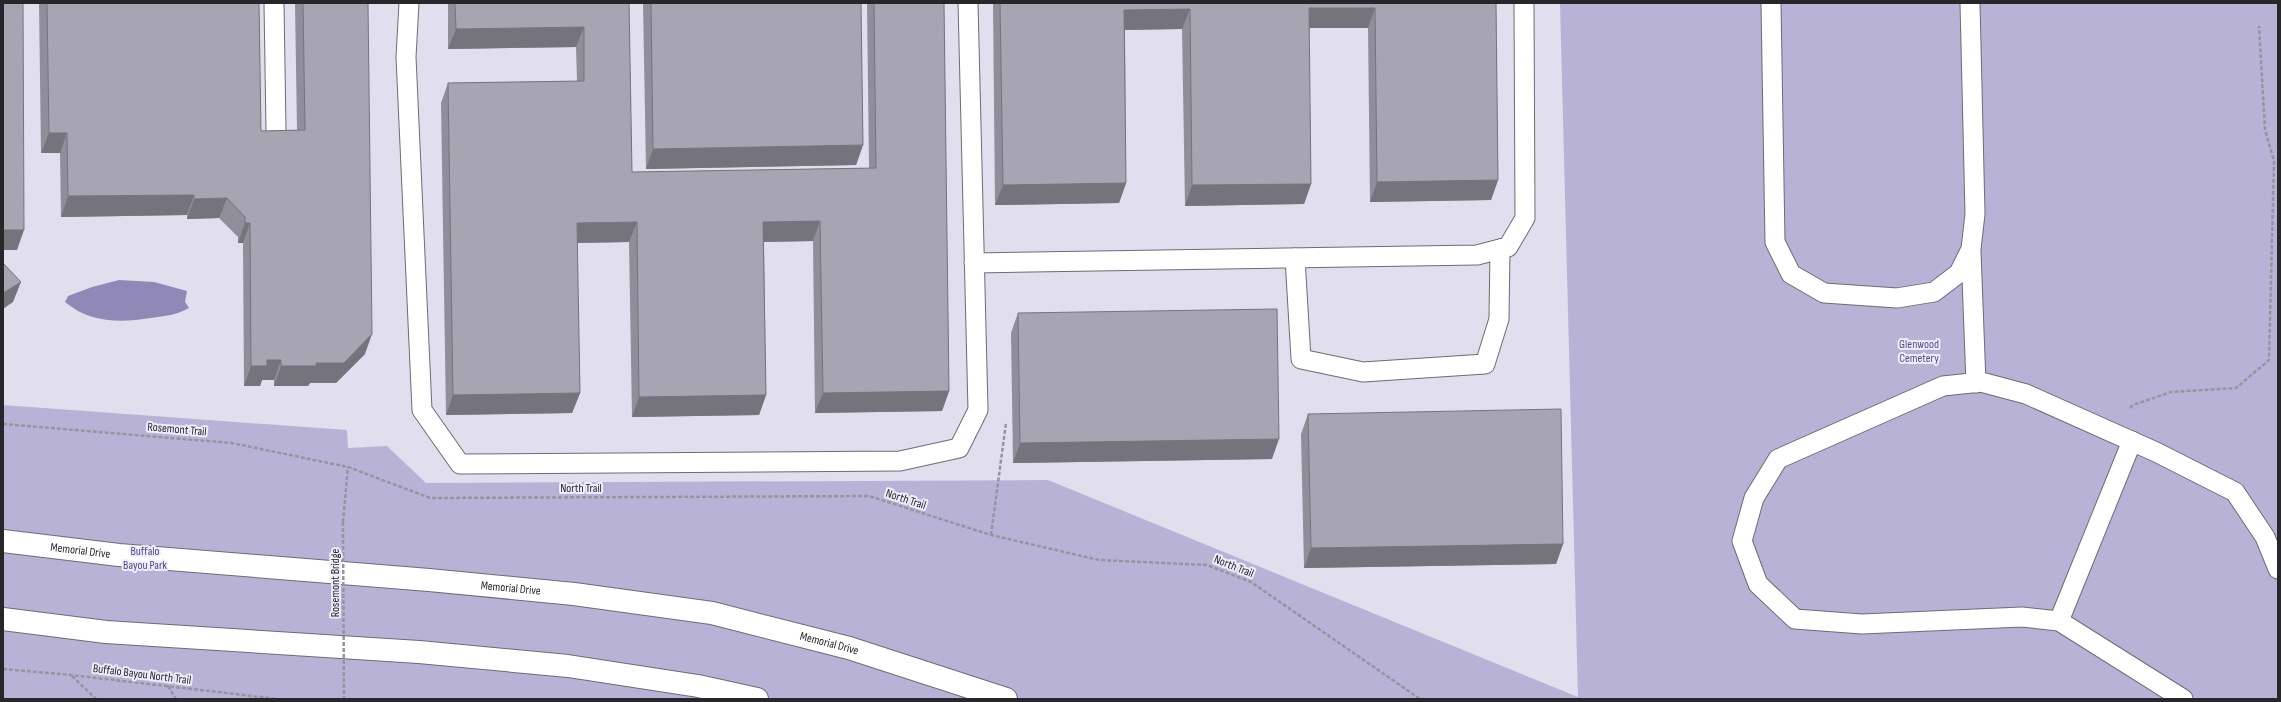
<svg xmlns="http://www.w3.org/2000/svg" width="2281" height="702" font-family="'Sofia Sans Condensed',sans-serif">
<style>
.green{fill:#b8b3d6}
.water{fill:#9088b7}
.lines{fill:none;stroke-linecap:round;stroke-linejoin:round}
.lane-casing{stroke:#6c6b77;stroke-width:21}
.primary-casing{stroke:#6c6b77;stroke-width:24}
.path{stroke:#96949f;stroke-width:2.5;stroke-dasharray:4 2;stroke-linecap:butt}
.lane{stroke:#fff;stroke-width:19}
.primary{stroke:#fff;stroke-width:22}
.path-bridge{stroke:#96949f;stroke-width:2.5;stroke-dasharray:4 2;stroke-linecap:butt}
.wall{fill:#908e99}
.shaded-wall{fill:#75747d}
.building{fill:#a7a5b2;stroke:#75747d}
.labels{text-anchor:middle;stroke-width:4;stroke-linejoin:round;paint-order:stroke}
.park-label{font-size:12px;fill:#564886;stroke:#efedfb}
.street-label{font-size:12px;fill:#27262b;stroke:#efedfb}
</style>
<rect width="100%" height="100%" fill="#e1dfee"/>
<!-- green -->
<path class="green" d="M1560,3h718v696h-2275v-294l344,25 1,18 39,-2 39,37 622,-3 530,217z"/>
<!-- water -->
<path class="water" d="M119,280l35,2 33,9 -2,11 4,6c-12,7 -24,8 -38,10 -31,5 -61,5 -86,-16l3,-6 24,-9z"/>
<g class="lines">
<!-- lane casing -->
<g class="lane-casing">
<g id="lane">
<path d="M274,3l2,127"/>
<path d="M409,3l-3,54 16,353 38,54 440,-3 59,-13 19,-38 -10,-407"/>
<path d="M1771,3l4,239 16,32 33,19 73,5 37,-6 25,-19 12,-24 4,-35 -5,-211"/>
<path d="M1971,252l5,131"/>
<path d="M1295,258l6,101 62,13 122,-8 14,-45 1,-70"/>
<path d="M974,263l503,-8 31,-8 17,-29 -1,-215"/>
<path d="M2059,621l73,-180"/>
<path d="M2183,699l-124,-78 -37,-4 -160,7 -67,-5 -37,-35 -16,-43 12,-43 24,-39 165,-73 38,-4 45,12 130,58 79,40 30,45 13,32"/>
</g>
</g>
<!-- primary casing -->
<g class="primary-casing">
<g id="primary">
<path id="s1" d="M3,541l116,14 310,25 145,14 138,19 137,35 157,51"/>
<path d="M3,619l103,13 313,20 149,14 130,20 59,13"/>
</g>
</g>
<!-- path -->
<g class="path">
<path d="M2130,408l3,-3 38,-13 65,-4 33,-28 5,-199 -9,-31 -6,-104"/>
<path d="M3,424l229,19 116,24 82,31 439,-2 122,39 108,25 108,5 44,17 169,117"/>
<path d="M343,522l5,-55"/>
<path d="M991,535l15,-112"/>
<path d="M3,669l68,6 207,24"/>
<path d="M72,676l24,23"/>
<path d="M168,686l8,13"/>
</g>
<!-- lane -->
<use href="#lane" class="lane"/>
<!-- primary -->
<use href="#primary" class="primary"/>
<!-- path-bridge -->
<path class="path-bridge" d="M343,522l1,177"/>
</g>
<!-- wall -->
<g class="wall">
<path d="M39,3h220l2,128 36,-1 -2,-127h73l-3,351 -29,29h-26l-2,3h-34v-6h-12l-2,6h-16l-1,-143h-5v-6l-19,-19 -32,1v-4l-126,2 -1,-64h-19z"/>
<path d="M448,3h181l3,169 237,-4 -2,-165h77l5,388 -7,20 -127,2 -2,-172 -49,1 2,153 -7,20 -127,2 -3,-175 -52,1 3,150 -8,20 -126,2 -5,-312 7,-20 129,-2 -1,-34 -128,2z"/>
<path d="M643,3h218l2,142 -7,20 -210,4z"/>
<path d="M993,3h503l2,177 -7,20 -121,2 -2,-174h-59l2,156 -7,20 -119,2 -3,-177 -57,1 1,153 -7,20 -124,2z"/>
<path d="M1018,313l254,146 -259,4 -2,-130z"/>
<path d="M1308,414l255,130 -7,20 -252,4 -3,-134z"/>
</g>
<!-- shaded-wall -->
<g class="shaded-wall">
<path d="M1309,8h66l-7,20h-66z"/>
<path d="M1190,9l-8,20 -65,1 7,-20z"/>
<path d="M584,27l-8,20 -128,2 8,-20z"/>
<path d="M49,133h18l-7,20h-19z"/>
<path d="M863,145l-7,20 -210,4 7,-20z"/>
<path d="M1498,180l-7,20 -121,2 7,-20z"/>
<path d="M1126,183l-7,20 -124,2 8,-20z"/>
<path d="M1311,184l-7,20 -119,2 7,-21z"/>
<path d="M194,195l-7,20 -126,2 7,-21z"/>
<path d="M227,198l-8,20 -32,1 7,-20z"/>
<path d="M820,221l-7,20 -57,1 7,-20z"/>
<path d="M637,222l-8,20 -59,1 7,-20z"/>
<path d="M245,223h5l-7,20h-5z"/>
<path d="M3,230h21l-7,20h-14z"/>
<path d="M21,282l-8,20 -10,7v-16z"/>
<path d="M372,334l-7,20 -29,29h-26l-2,3h-34l7,-20 35,-3z"/>
<path d="M267,360h14l-7,20h-12l-2,6h-16l7,-20z"/>
<path d="M949,391l-7,20 -127,2 8,-20z"/>
<path d="M580,393l-8,20 -126,2 7,-20z"/>
<path d="M766,395l-7,20 -127,2 7,-20z"/>
<path d="M1279,439l-7,20 -259,4 7,-20z"/>
<path d="M1563,544l-7,20 -252,4 7,-20z"/>
</g>
<!-- building -->
<g class="building">
<path d="M3,3h20l1,227h-21z"/>
<path d="M47,3h212l2,128 44,-1 -2,-127h65l4,331 -28,29h-28v3h-35v-6h-14v6h-16l-1,-143h-5v-6l-18,-19 -33,1v-4l-126,1 -1,-63h-18z"/>
<path d="M455,3h174l3,169 244,-4 -2,-165h70l5,388 -126,2 -3,-172 -57,1 3,173 -127,2 -2,-175 -60,1 3,170 -127,2 -5,-312 136,-2v-54l-128,2z"/>
<path d="M651,3h210l2,142 -210,4z"/>
<path d="M1000,3h496l2,177 -121,2 -2,-174h-66l2,176 -119,1 -2,-176 -66,1 2,173 -123,2z"/>
<path d="M3,263l18,19 -18,11z"/>
<path d="M1277,309l2,130 -259,4 -2,-130z"/>
<path d="M1561,409l2,135 -252,4 -3,-134z"/>
</g>
<g class="labels">
<!-- park labels -->
<g class="park-label">
<text x="1919" y="348">Glenwood<tspan x="1919" dy="14">Cemetery</tspan></text>
<text x="145" y="555">Buffalo<tspan x="145" dy="14">Bayou Park</tspan></text>
</g>
<!-- street labels -->
<g class="street-label">
<text transform="translate(177 429) rotate(5)" y="4">Rosemont Trail</text>
<text x="581" y="492">North Trail</text>
<text transform="translate(906 499) rotate(18)" y="4">North Trail</text>
<text dy="4" stroke="none"><textPath href="#s1" startOffset="78">Memorial Drive</textPath></text>
<text transform="translate(1234 566) rotate(22)" y="4">North Trail</text>
<text transform="translate(335 583) rotate(-90)" y="4">Rosemont Bridge</text>
<text dy="4" stroke="none"><textPath href="#s1" startOffset="510">Memorial Drive</textPath></text>
<text dy="4" stroke="none"><textPath href="#s1" startOffset="834">Memorial Drive</textPath></text>
<text transform="translate(142 674) rotate(7)" y="4">Buffalo Bayou North Trail</text>
</g>
</g>
<!-- border -->
<rect width="2281" height="702" fill="none" stroke="#27262b" stroke-width="8"/>
</svg>
